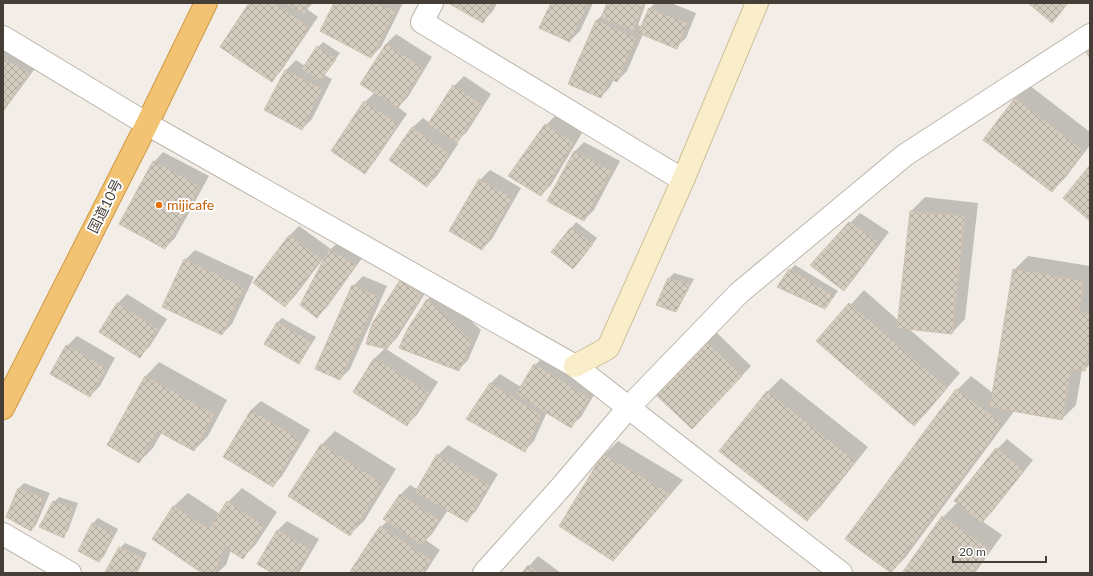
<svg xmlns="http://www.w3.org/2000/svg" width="1093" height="576" font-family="Lato,'Noto Sans JP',sans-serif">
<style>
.shadow{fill:#0003}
.building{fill:url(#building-cross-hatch);stroke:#cdc1b1}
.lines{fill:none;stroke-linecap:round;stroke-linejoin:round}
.street-casing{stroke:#bcb5aa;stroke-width:24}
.secondary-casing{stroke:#cebf9a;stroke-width:24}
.highway-casing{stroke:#d09843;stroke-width:24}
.street{stroke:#fff;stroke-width:22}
.secondary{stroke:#faedc9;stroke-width:22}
.highway{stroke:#f2c372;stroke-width:22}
.food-dot{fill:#e8710a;stroke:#fff;stroke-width:1.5}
.labels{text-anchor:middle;stroke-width:4;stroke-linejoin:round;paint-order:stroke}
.food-label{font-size:14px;fill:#c56008;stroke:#fff;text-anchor:start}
.street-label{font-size:14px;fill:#443e36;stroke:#fff}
</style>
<defs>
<pattern id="building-cross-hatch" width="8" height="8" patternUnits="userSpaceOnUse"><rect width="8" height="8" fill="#d5ccc0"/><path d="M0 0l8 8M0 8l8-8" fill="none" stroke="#aea79d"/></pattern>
</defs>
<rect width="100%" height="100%" fill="#f2eee7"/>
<!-- shadow -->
<g class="shadow">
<path d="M251,3h62l-6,6 11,8 -37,54 -10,10z"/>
<path d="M335,3h68l-22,44 -10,10z"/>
<path d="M452,3h45l-4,8 -10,10z"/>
<path d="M552,3h41l-13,28 -10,10z"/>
<path d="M608,3h38l-8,22 4,2 8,-19 5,-5h16l25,10 -10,25 -10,9 -33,-13 -16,37 -10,10 -3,-2 -4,8 -9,10 -5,-76 8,-8z"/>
<path d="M396,34l36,23 -24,40 -10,10 9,7 -33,48 -9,10v-70l10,-10 -14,-8 25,-40z"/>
<path d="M323,42l17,11 -16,22 8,4 -20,40 -10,10 -16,-59 10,-10 9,6 13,-19z"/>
<path d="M3,43l36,20 -36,49z"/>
<path d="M464,76l27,18 -24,38 -11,10 2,2 -21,32 -10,10 -37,-26 23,-33 10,-9 7,5 24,-37z"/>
<path d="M1029,85l61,47v13l-24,32 -14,14 -37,-92z"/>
<path d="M556,115l26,18 -31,52 -10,10 5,-70z"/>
<path d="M584,142l36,19 -26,49 -10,10 -10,-68z"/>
<path d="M163,152l46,24 -34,62 -10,10 -11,-86z"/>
<path d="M490,170l31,18 -29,51 -10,10 -2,-69z"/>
<path d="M925,197l53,6 -13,116 -13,14 -44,-5 52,45 -32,38 -14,14 -96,-84 46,-51 35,31 12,-110z"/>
<path d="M860,213l29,19 -36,48 -10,10 7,-67z"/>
<path d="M576,222l21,16 -19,25 -26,-11z"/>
<path d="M299,226l32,23 9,-9 25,14 -38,53 -10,10 10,-63 -32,42 -10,10 5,-71z"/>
<path d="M195,250l59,27 -22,47 -10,10 -37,-74z"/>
<path d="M1028,256l62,10v98l-6,6h-2l-6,35 -14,14 -47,-9 -110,148 -14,14 66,-182 14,-14 22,17 21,-123z"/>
<path d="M795,265l43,26 -13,17 -35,-38z"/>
<path d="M411,271l20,13 -34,54 -11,11 52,33 -21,33 -10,9 -53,-33 21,-33 10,-10 16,-67z"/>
<path d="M674,273l20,6 -14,26 -5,5 -6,-32z"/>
<path d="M363,276l24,10 -37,83 -10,10 13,-93z"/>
<path d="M437,290l44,40 -13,30 -10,10 -31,-70z"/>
<path d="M127,294l40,25 -17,27 -10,10 -23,-52z"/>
<path d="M282,318l34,19 -13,21 -5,5 -21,-40z"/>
<path d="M716,332l35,34 -49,52 -45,-24z"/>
<path d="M77,336l38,22 -15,28 -10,10 -23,-50z"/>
<path d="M545,355l53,33 -17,29 -10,9 -24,-14 -13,29 -10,10 -34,-67 10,-10 21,13 14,-22z"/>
<path d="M159,362l68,38 -19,36 -14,14 -32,-18 -9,16 -14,14 -31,-18 38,-68z"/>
<path d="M781,378l87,69 -47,59 -14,14 -40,-128z"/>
<path d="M261,401l49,29 -28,46 -9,10 -22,-76z"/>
<path d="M335,431l61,38 -32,52 -14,13 -28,-90z"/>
<path d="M1007,439l26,21 -41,52 -10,9 20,14 -27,38h-72l40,-56 15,-15 39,-53z"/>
<path d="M618,441l65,39 -57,66 -14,14 -8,-105z"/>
<path d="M448,445l50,29 -22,37 -10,10 -18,-11 -16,24 -6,6 14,10 -15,23h-75l31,-46 6,-6 13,-26 10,-10 7,4 21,-34z"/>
<path d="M24,483l26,10 -14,32 -5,5 -12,-42z"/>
<path d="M242,488l35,24 -21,32 -13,14 -12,-8 -5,15 -9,8h-13l-51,-34 21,-33 14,-13 32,21 8,-12z"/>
<path d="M59,497l19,6 -10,28 -5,5 -9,-34z"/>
<path d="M98,518l20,11 -14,27 -5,5 -6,-38z"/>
<path d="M287,521l32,18 -20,34h-25l4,-43z"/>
<path d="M125,543l22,10 -10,20h-29l-2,-1 14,-24z"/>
<path d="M538,556l23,17h-38z"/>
</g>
<!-- building -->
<g class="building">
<path d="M249,3h25l35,24 -37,55 -52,-35z"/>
<path d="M285,3h25l-6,11z"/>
<path d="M334,3h44l17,9 -24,46 -51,-27z"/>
<path d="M451,3h43l-11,20 -33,-19z"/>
<path d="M551,3h30l6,3 -17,36 -31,-14z"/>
<path d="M607,3h33l3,1 -10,27 -32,-13z"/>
<path d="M1028,3h40l-16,20z"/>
<path d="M649,8l38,15 -10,26 -39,-16z"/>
<path d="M596,20l40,18 -19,44 -8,-4 -8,20 -33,-14z"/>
<path d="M386,44l37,24 -25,40 -38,-24z"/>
<path d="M317,46l19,13 -16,22 -18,-12z"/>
<path d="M1090,47v11l-5,-7z"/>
<path d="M3,58l26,15 -26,38z"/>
<path d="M285,70l37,19 -20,41 -38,-20z"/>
<path d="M453,85l29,20 -25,38 -29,-19z"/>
<path d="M1015,98l69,53 -32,41 -69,-52z"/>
<path d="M364,101l34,23 -33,50 -34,-23z"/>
<path d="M545,124l28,19 -32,53 -33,-20z"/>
<path d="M412,127l37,27 -22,33 -38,-27z"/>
<path d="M574,151l37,20 -27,50 -37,-20z"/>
<path d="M153,161l47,25 -35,63 -46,-25z"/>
<path d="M1090,165v56l-27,-23z"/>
<path d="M479,179l33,19 -30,52 -33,-19z"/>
<path d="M910,211l55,5 -13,118 -55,-6z"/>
<path d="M849,222l30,20 -35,49 -34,-26z"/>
<path d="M571,227l22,17 -20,25 -22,-17z"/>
<path d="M289,235l32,24 -36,48 -32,-24z"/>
<path d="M329,249l27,16 -39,53 -17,-13z"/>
<path d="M184,259l60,28 -22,48 -60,-28z"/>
<path d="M789,269l45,27 -9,13 -48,-22z"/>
<path d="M1013,269l71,12 -5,31 11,2v27l-5,30 -14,-2 -9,51 -72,-13z"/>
<path d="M668,278l22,6 -14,28 -20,-7z"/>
<path d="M400,280l22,15 -35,54 -21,-5 6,-20z"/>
<path d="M352,285l26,11 -38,84 -25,-11z"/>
<path d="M427,299l45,42 -13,30 -60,-23 8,-18z"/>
<path d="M117,303l41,26 -18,29 -41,-26z"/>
<path d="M849,303l98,85 -33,38 -98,-85z"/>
<path d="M277,322l34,20 -12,22 -35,-20z"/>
<path d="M705,341l37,35 -50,53 -37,-35z"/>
<path d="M66,345l40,23 -16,29 -40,-23z"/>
<path d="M374,358l55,34 -22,34 -54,-34z"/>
<path d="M534,364l55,34 -18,30 -55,-34z"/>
<path d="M145,376l69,38 -20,37 -37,-20 -18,32 -32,-18z"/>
<path d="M490,383l51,32 -16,37 -59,-33z"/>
<path d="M956,389l46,34 -111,150 -46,-34z"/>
<path d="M767,391l88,70 -48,60 -88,-70z"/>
<path d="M251,410l49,30 -27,47 -50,-30z"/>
<path d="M321,444l62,40 -33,52 -62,-40z"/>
<path d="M996,448l28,23 -42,52 -28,-22z"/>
<path d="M437,454l52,31 -22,37 -52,-30z"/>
<path d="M603,454l67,40 -57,67 -54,-35z"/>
<path d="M18,488l27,10 -14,33 -25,-14z"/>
<path d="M400,494l39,26 -17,25 -39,-26z"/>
<path d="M53,501l20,7 -9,30 -25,-11z"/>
<path d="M227,501l37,25 -21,33 -19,-12 -9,26h-13l-50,-34 21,-33 36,23z"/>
<path d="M942,516l47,33 -17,24h-70z"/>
<path d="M92,523l22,11 -15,28 -21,-11z"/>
<path d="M380,526l51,34 -8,13h-74z"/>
<path d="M277,530l33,19 -14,24h-24l-15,-9z"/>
<path d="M119,547l24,11 -7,15 -31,-1z"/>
<path d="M528,565l10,8h-16z"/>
</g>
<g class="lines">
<!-- street casing -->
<g class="street-casing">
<g id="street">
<path d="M432,3l-10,19 261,158"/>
<path d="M3,37l144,87 428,242 266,207"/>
<path d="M3,534l67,39"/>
<path d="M484,573l78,-87 66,-78 111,-115 166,-138 185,-120"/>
</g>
</g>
<!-- secondary casing -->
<g class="secondary-casing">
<path id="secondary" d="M575,366l33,-18 75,-168 74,-177"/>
</g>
<!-- highway casing -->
<g class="highway-casing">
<path id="highway" d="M3,408l144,-284 59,-121"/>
</g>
<!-- street -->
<use href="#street" class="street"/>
<!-- secondary -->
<use href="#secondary" class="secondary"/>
<!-- highway -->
<use href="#highway" class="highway"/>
</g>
<!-- markers -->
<circle class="food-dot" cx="159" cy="205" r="4"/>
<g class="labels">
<!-- food labels -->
<g class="food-label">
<text x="167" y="210">mijicafe</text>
</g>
<!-- street labels -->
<g class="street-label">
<text transform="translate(105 206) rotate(-63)" y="5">国道10号</text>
</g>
</g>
<!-- border -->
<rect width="1093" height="576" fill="none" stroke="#443e36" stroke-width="8"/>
<!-- scale -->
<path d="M953 556v6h93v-6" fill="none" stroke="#443e36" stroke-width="2"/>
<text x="959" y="556" font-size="12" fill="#443e36" stroke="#ffffff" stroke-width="3" paint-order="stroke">20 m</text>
</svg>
